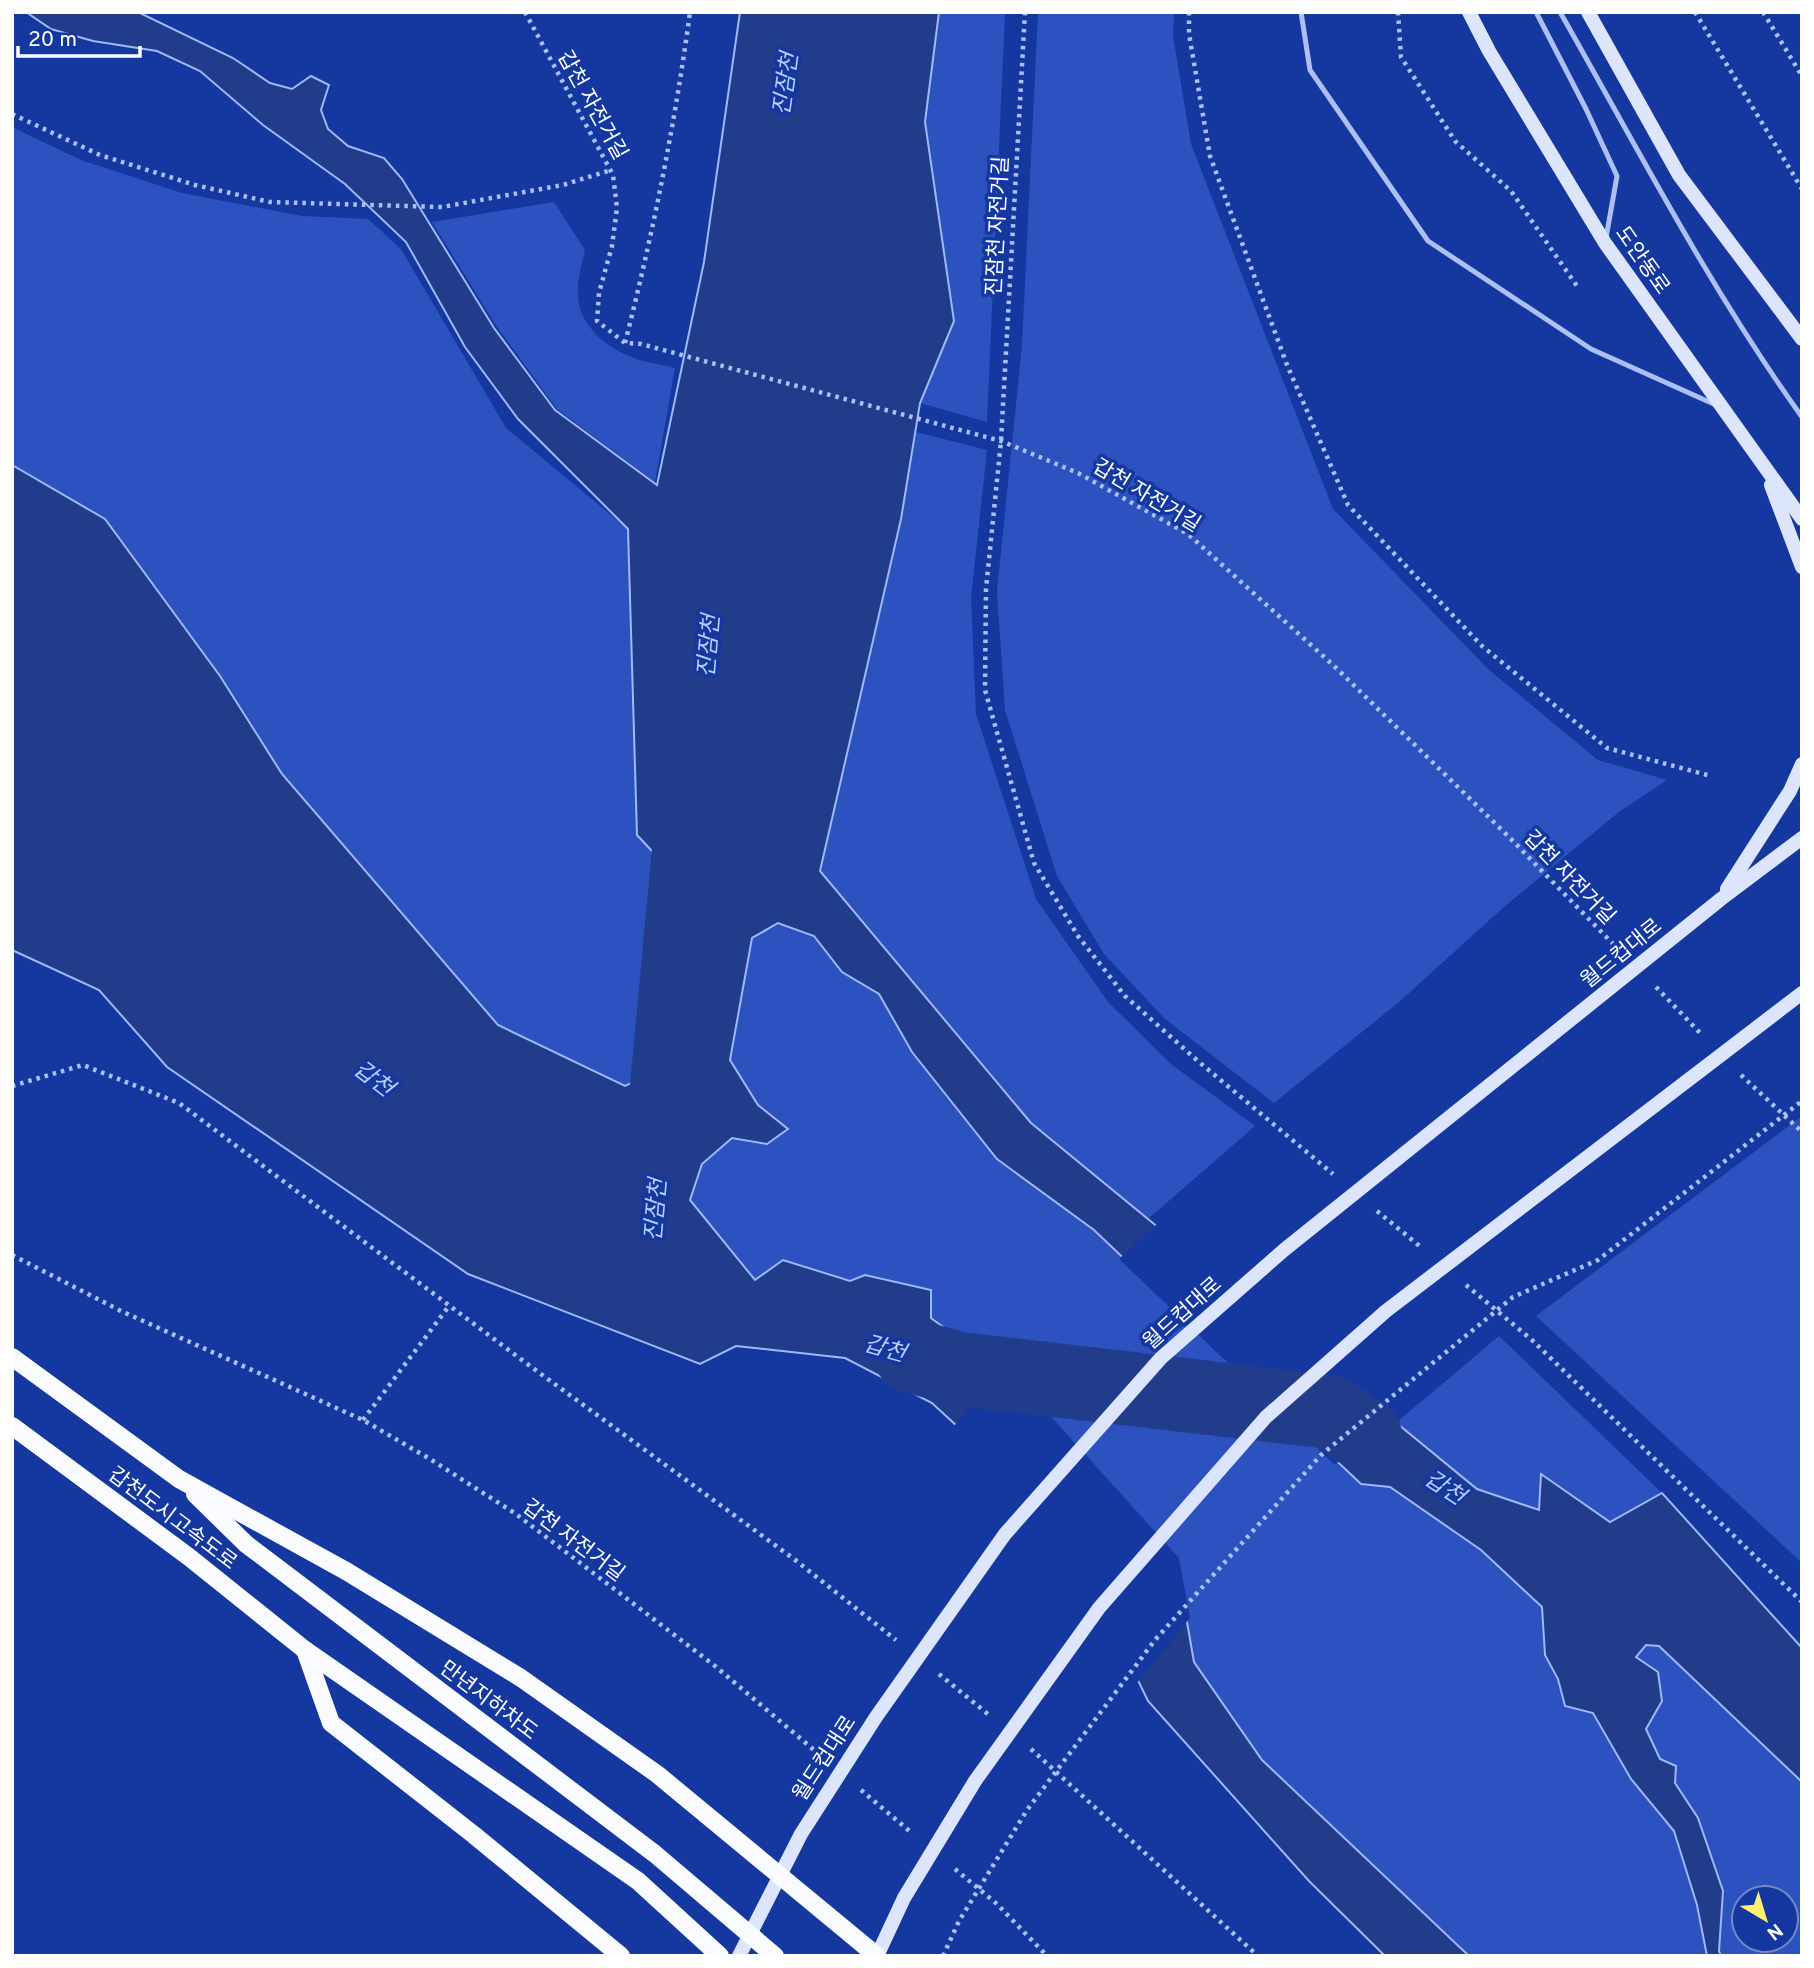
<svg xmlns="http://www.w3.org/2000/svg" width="1814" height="1968" font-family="Overpass,'Noto Sans KR',sans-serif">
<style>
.green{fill:#2b52bf;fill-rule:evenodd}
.water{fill:#223c8c;stroke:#9fb8f7;stroke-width:2}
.pier{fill:#1438a0}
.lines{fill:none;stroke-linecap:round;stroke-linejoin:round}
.river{stroke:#223c8c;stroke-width:74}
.path{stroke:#adc0f4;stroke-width:4.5;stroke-dasharray:3.5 5;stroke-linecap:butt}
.lane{stroke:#adc0f4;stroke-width:5}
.secondary{stroke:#dde5fd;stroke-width:14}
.primary{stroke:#fafbff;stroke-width:18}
.labels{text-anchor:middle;stroke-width:7;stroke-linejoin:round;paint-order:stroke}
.street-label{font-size:21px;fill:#fff;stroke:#1438a0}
.water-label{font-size:23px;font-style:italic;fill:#baccfa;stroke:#1438a0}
</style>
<rect width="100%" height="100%" fill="#1438a0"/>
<!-- green -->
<g class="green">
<path d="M939,12h66l-18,410 -67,-19 34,-82 -29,-199z"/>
<path d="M1038,12h136l-1,24 18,108 142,365 156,161 109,90 69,20 -48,32 -114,94 -106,96 -125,101 -109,-84 -61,-65 -47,-78 -52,-166 -8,-118 25,-247z"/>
<path d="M12,127l69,33 101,33 120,23 66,3 33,30 105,179 122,101 9,306 75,80 -59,159 -28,12 -127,-61 -216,-251 -62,-98 -115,-157 -93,-54z"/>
<path d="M554,202l31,48c-3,14 -8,30 -7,44 0,30 27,53 54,63 13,6 29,7 43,11l-20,114 -98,-73 -60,-82 -65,-105z"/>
<path d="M916,432l71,18 -16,148 5,116 60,185 72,103 63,62 84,62 -107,93 -117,-96 -211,-252 81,-352z"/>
<path d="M778,923l36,13 28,36 37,22 33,58 85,107 97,71 267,254 28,3 92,63 61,57 3,48 13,24 7,26 28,8 38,66 43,52 23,74 10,51h-238l-207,-196 -68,-98 -18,-103 -218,-221c-53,-38 -113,-59 -175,-78l-28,20 -65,-81 12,-35 30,-26 35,6 20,-15 -29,-24 -28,-45 22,-123z"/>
<path d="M1802,1116v447l-266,-247z"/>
<path d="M1499,1336l163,157 -52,29 -68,-48 -3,36 -62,-21 -80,-67z"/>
<path d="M1646,1645l13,1 143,136v174h-81l-2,-5 -21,-133 -38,-59 -14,-30 16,-28 -26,-44zM1744,1898h42v42h-42z"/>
</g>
<!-- water -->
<path class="water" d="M26,12h112l95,46 37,25 22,6 19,-13 18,9 -8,25 7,19 20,17 36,12 18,21 92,149 61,82 102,75 47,-223 36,-250h199l-14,110 29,199 -34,82 -19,116 -81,352 211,252 446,366 62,21 2,-36 69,48 52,-29 140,155v134l-143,-136 -13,-1 -10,12 22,15 4,29 -16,28 14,30 16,7 -1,17 23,35 25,73 -4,60 2,5h-14l-10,-51 -23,-74 -43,-52 -38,-66 -28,-7 -7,-27 -13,-24 -3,-48 -61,-57 -91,-63 -29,-3 -267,-254 -97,-71 -85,-107 -33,-58 -37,-22 -28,-36 -36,-13 -26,15 -22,122 28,45 30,24 -21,15 -35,-6 -30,26 -12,36 65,80 28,-20 67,21 15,-6 66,15v28l27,20 34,18 184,203 18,103 68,98 207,196h-84l-76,-75 -161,-180 -86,-178 -130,-120 -87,-45 -109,-12 -36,18 -232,-90 -301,-207 -68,-77 -87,-40v-485l93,54 115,157 62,98 216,251 127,61 27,-12 60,-159 -75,-80 -9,-306 -110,-110 -53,-72 -59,-105 -61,-58 -82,-59 -63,-54 -43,-20 -64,-10 -42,-12z"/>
<!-- pier -->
<g class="pier">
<path d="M1158,1223l231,188 -54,54 -216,-206z"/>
<path d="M1007,1368l172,190 11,60 -54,66 -77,-159 -106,-98z"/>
</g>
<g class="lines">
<!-- river -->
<g class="river">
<path d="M664,1119l31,-334"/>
<path d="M911,1356l49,13 370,43 35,23"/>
</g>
<!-- path -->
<g class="path">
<path d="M525,12l88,163 4,33 -5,38 -13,47 -2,28 28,22 16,1 360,97 77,32 110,61 144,130 176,172 110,113"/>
<path d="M1025,12l-24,429 -15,148 -1,101 49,173 44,73 47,60 74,66 134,112"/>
<path d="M1189,12v22l21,122 77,209 61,140 134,141 125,102 104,28"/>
<path d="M1398,12l3,45 54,84 56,50 68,98"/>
<path d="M1695,12l107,177"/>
<path d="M1763,12l39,64"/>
<path d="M12,114l88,41 95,30 75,17 172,5 121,-22 48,-15"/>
<path d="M625,343c28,-110 50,-219 65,-331"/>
<path d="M1656,987l47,49"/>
<path d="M1741,1075l61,57"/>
<path d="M12,1086l71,-21 96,38 347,260 268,196 102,81"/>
<path d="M1377,1211l45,37"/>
<path d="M12,1255l109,56 242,109 67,39 86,55 199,152 105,89"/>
<path d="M1466,1285l66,55 270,262"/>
<path d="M363,1420l86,-114"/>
<path d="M939,1674l50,41"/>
<path d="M1031,1749l227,207"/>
<path d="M861,1790l52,44"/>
<path d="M955,1869l42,35 50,52"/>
<path d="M943,1956l16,-35 68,-111 128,-170 166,-185 192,-158 85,-37 204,-159"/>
</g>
<!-- lane -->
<g class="lane">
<path d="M1301,12l9,58 118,171 163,108 125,56"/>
<path d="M1536,12l50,97 31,67 -11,62"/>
<path d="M1560,12c78,137 150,277 242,405"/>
</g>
<!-- secondary -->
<g class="secondary">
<path d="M1469,12l20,39 116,192 197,276"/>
<path d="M1588,12l91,163 123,164"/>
<path d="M1771,485l31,82"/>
<path d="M1727,889l63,-98 12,-27"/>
<path d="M739,1956l62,-122 75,-117 129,-183 156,-176 123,-108 437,-351 81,-61"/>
<path d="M877,1956l27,-58 71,-117 124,-173 167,-191 120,-106 416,-318"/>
</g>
<!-- primary -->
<g class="primary">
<path d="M12,1357l167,122 167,92 175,107 136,96 220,182"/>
<path d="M12,1426l177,131 116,93 333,231 82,75"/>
<path d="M195,1494l51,50 409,310 120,102"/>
<path d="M305,1650l26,73 143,112 147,121"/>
</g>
</g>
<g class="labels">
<!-- street labels -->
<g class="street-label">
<text transform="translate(593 105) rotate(61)" y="7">갑천 자전거길</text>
<text transform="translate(997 226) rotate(-87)" y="7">진잠천 자전거길</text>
<text transform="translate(1643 260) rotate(55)" y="7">도안동로</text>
<text transform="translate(1147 495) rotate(31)" y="7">갑천 자전거길</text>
<text transform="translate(1570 877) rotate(46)" y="7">갑천 자전거길</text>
<text transform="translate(1621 953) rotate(-39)" y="7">월드컵대로</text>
<text transform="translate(1182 1313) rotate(-42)" y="7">월드컵대로</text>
<text transform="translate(173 1518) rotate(37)" y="7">갑천도시고속도로</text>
<text transform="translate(574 1540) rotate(37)" y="7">갑천 자전거길</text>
<text transform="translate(489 1700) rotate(37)" y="7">만년지하차도</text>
<text transform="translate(824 1758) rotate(-57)" y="7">월드컵대로</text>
</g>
<!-- water labels -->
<g class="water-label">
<text transform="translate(785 84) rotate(-82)" y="8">진잠천</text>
<text transform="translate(708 646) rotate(-85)" y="8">진잠천</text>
<text transform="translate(374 1078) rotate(37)" y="8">갑천</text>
<text transform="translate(655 1210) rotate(-85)" y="8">진잠천</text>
<text transform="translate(885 1348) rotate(16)" y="8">갑천</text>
<text transform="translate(1445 1487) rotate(33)" y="8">갑천</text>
</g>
</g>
<!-- border -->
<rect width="1814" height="1968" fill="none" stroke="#ffffff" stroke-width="28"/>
<!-- north arrow -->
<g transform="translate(1765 1919) rotate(142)"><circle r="33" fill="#1438a0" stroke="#7288c6" stroke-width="2"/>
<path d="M0-5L12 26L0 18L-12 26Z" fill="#fff070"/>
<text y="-10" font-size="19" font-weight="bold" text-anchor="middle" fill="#ffffff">N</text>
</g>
<!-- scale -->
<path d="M18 46v10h122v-10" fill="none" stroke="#ffffff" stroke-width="3.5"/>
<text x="28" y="46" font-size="21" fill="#ffffff" stroke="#1438a0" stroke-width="5" paint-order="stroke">20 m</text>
</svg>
